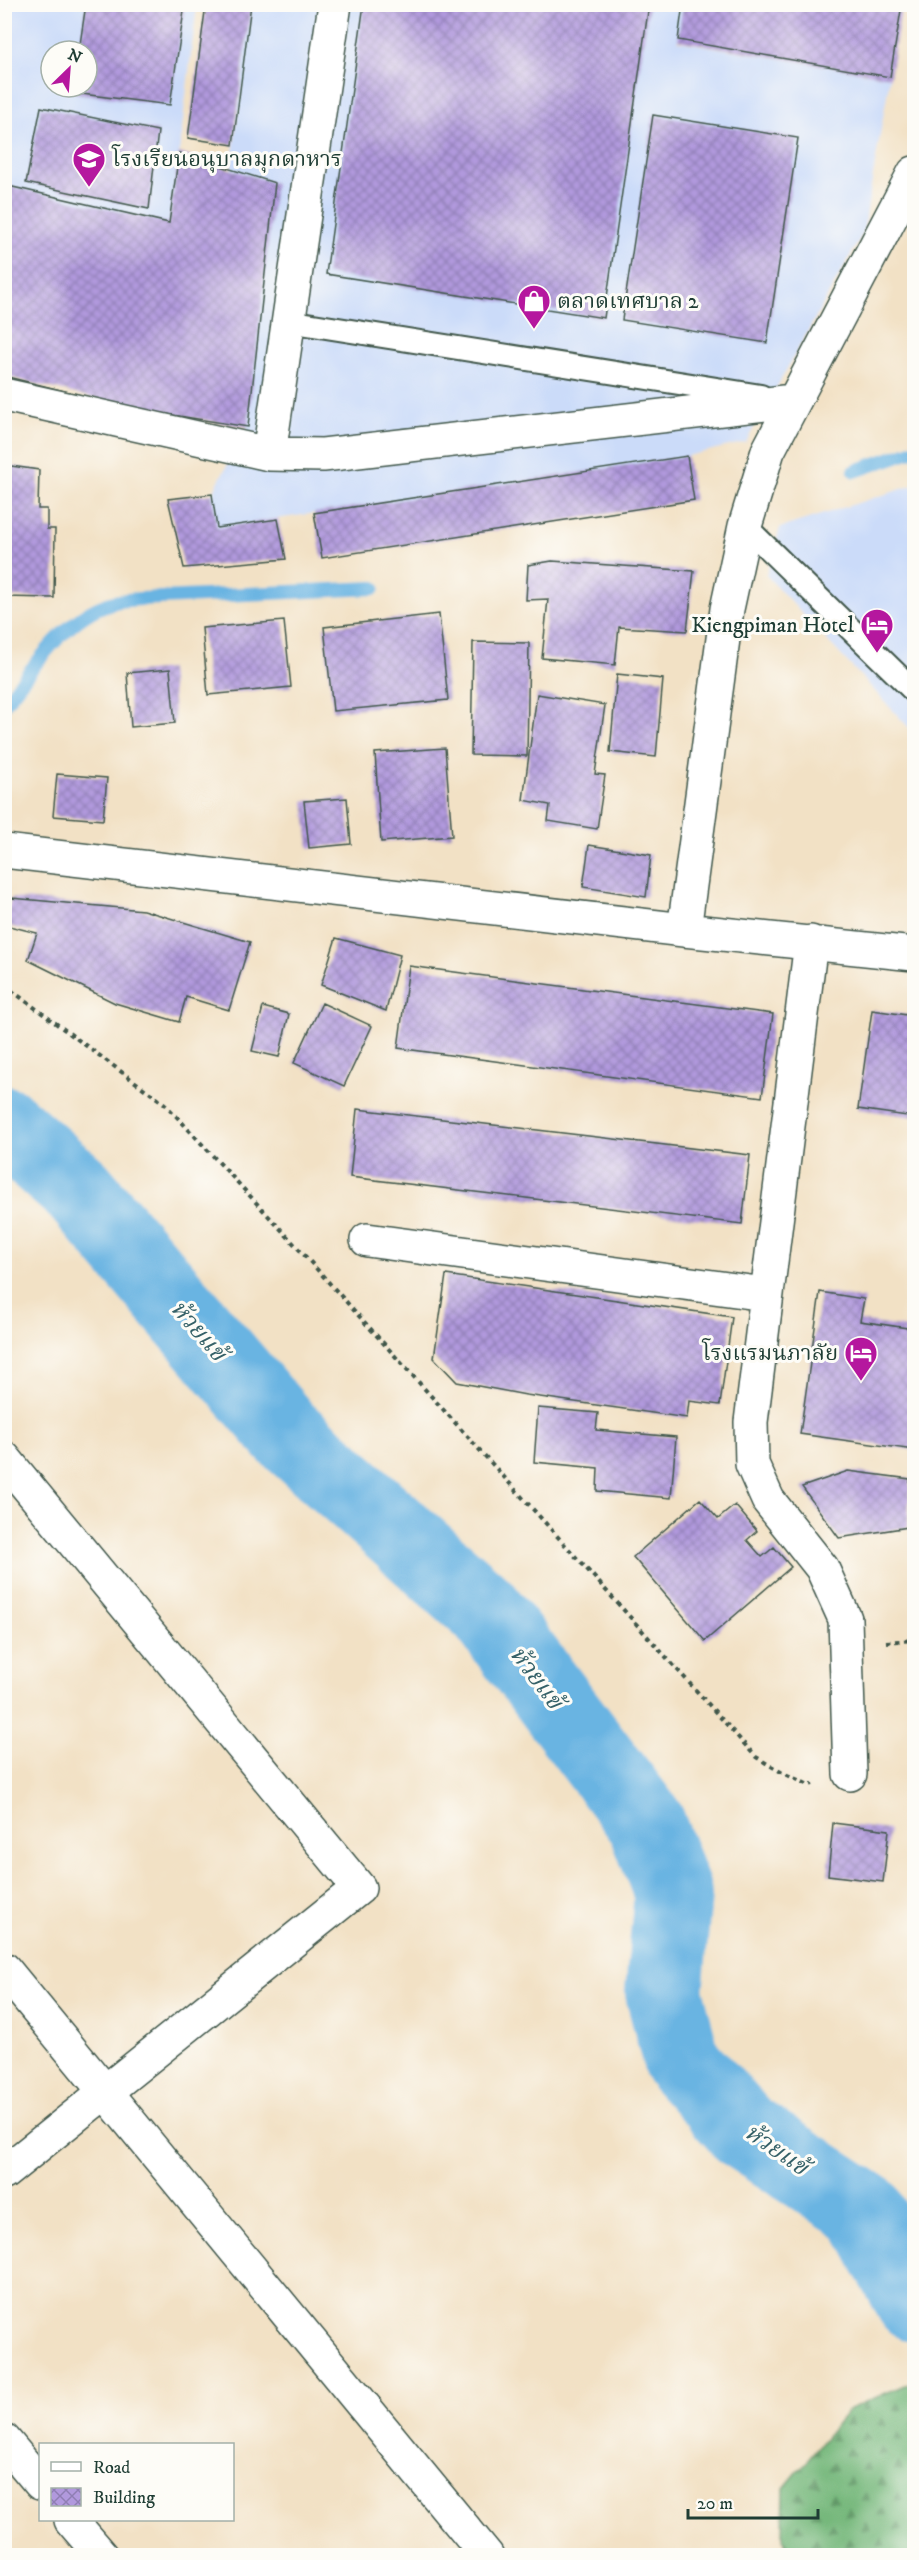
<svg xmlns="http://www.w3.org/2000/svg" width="919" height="2560" viewBox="0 0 919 2560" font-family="'IM FELL DW Pica','Noto Serif Thai',serif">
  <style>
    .built { fill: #cbdbf9; fill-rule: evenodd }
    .forest { fill: url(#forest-firs); stroke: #4a7a58; stroke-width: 1.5 }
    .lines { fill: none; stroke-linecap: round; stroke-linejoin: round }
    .stream { stroke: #69b4e2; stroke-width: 14 }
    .river { stroke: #69b4e2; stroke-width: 78 }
    .building { fill: url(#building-cross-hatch) }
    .lane-casing { stroke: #3f564a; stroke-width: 26 }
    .street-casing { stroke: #3f564a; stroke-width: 36 }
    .path { stroke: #3f564a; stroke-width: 4; stroke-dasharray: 4.5 4.5; stroke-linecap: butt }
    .lane { stroke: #fff; stroke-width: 22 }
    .street { stroke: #fff; stroke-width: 33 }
    .labels { text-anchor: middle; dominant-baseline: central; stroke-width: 6; stroke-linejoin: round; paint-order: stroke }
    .poi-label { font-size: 22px; fill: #1f3d34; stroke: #fdfcf7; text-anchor: start }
    .water-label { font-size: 24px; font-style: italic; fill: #356168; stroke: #fdfcf7 }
  </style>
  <defs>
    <pattern id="forest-firs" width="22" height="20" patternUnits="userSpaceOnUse" patternTransform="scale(1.5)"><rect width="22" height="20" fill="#76b87c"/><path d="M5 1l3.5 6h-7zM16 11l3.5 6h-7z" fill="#609766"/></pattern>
    <pattern id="building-cross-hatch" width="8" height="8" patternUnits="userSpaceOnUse" patternTransform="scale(1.5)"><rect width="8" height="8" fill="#b199dd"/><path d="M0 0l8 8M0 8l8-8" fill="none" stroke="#8f7eb4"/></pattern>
  </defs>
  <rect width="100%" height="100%" fill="#fdfcf7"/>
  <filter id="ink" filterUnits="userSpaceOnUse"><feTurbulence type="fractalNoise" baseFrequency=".0167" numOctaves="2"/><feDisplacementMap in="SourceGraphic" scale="12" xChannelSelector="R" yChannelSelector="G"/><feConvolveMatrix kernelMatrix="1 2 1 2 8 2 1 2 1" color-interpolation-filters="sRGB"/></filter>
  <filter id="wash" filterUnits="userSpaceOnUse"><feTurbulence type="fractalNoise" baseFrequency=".008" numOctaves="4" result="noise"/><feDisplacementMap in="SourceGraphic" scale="24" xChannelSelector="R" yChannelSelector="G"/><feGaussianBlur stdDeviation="1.35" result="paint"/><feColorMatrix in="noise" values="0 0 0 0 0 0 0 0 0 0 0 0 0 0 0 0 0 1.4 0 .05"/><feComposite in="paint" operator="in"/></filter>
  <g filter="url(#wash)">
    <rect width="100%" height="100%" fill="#f2e1c5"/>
    <!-- built -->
    <path class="built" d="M4 5H197L179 153 141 410 5 376ZM51 51H87V87H51Z
      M251 5H683L678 41 890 77 863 233 746 442 687 456 217 528 212 494 248 426 274 183 231 169Z
      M914 485V733L766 575 780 528Z"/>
    <!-- forest -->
    <path class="forest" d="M914 2381V2555H786L783 2537 784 2488 849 2409Z"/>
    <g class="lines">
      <!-- stream -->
      <path class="stream" d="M855 471 914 450
        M4 704C31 671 66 617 108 604 118 600 130 600 140 599L374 588"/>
      <!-- river -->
      <path class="river" d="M4 1125 78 1190 285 1432 485 1610 647 1824 673 1894 664 1992 682 2062 744 2131 865 2210 914 2302"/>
    </g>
    <g id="blocks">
      <!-- building -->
      <path class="building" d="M86 4H185L170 105 74 93V87H87V51H79Z
        M206 4H251L233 145 188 138Z
        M364 4H649L604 318 326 274Z
        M683 4H902L890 77 678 40Z
        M41 107 158 131 149 209 26 183Z
        M653 115 798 138 767 343 622 320Z
        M179 153 275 183 248 427 141 410 4 376V185L169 223Z
        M687 456 694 500 322 558 314 513Z
        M4 465 39 470 38 509H47V529H55L54 598 4 597Z
        M212 494 217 528 278 519 286 559 184 568 168 499Z
        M552 561 694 571 687 631 619 627 615 665 542 658 548 599 526 600 528 565Z
        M439 614 448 700 333 711 324 627Z
        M284 621 291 687 208 695 202 628Z
        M473 642 529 643 527 756 471 755Z
        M170 669 175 723 131 727 127 673Z
        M617 674 663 679 656 757 610 752Z
        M537 694 605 705 595 774 605 775 597 829 548 821 550 805 523 800Z
        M445 748 452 836 381 842 375 753Z
        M57 774 107 778 103 820 53 816Z
        M347 798 351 844 309 848 304 801Z
        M589 845 651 855 646 897 583 887Z
        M11 898 143 910 250 942 229 1010 186 997 179 1022 115 1003 28 960 37 933 5 925Z
        M336 938 400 955 386 1011 321 985Z
        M409 966 773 1014 762 1097 398 1048Z
        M322 1003 372 1026 344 1086 294 1063Z
        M263 1007 289 1014 279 1057 252 1051Z
        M872 1010 914 1016V1117L858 1109Z
        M357 1109 750 1155 742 1224 350 1177Z
        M446 1275 732 1317 720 1405 689 1401 687 1418 526 1395 457 1382 434 1358Z
        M820 1292 864 1299 860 1321 914 1329V1450L800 1434Z
        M538 1408 598 1413 596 1430 676 1437 671 1498 597 1491 598 1468 534 1462Z
        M848 1471 910 1479 908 1527 839 1538 802 1487Z
        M700 1499 718 1519 735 1505 757 1531 747 1540 762 1557 774 1547 791 1567 705 1641 633 1557Z
        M833 1823 889 1830 883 1882 828 1875Z"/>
    </g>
  </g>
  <g filter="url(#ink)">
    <use href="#blocks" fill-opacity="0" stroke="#3f564a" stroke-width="1.5"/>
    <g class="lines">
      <!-- lane casing -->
      <g class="lane-casing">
        <path id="lane" d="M288 321 761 396
          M745 526 914 691"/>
      </g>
      <!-- street casing -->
      <g class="street-casing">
        <path id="street" d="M4 395 269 454 323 455 792 401
          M269 454 335 4
          M4 851 684 930 914 954
          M684 930 727 609 745 526 768 451 914 173
          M811 942 751 1422 752 1464 768 1500 822 1568 845 1619 850 1774
          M367 1240 765 1294
          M4 1458 359 1888 4 2173
          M4 1969 487 2556
          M4 2440 40 2483
          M71 2520 102 2556"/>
      </g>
      <!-- path -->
      <path class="path" d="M4 985 165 1104 287 1236 756 1757 781 1772 809 1785 813 1784
        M886 1642 914 1640"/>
      <!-- lane -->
      <use href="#lane" class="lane"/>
      <!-- street -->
      <use href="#street" class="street"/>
    </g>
  </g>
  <!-- icons -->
  <defs>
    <g id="school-pin" transform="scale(1.725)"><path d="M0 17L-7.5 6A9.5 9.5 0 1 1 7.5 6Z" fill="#b5179e" stroke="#fdfcf7"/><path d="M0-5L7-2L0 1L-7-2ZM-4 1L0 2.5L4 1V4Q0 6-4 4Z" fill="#fff"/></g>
    <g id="shop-pin" transform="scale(1.725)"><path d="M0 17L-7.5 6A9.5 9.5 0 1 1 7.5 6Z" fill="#b5179e" stroke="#fdfcf7"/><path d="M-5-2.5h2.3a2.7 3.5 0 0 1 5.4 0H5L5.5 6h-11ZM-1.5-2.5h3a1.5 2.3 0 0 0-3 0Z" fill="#fff"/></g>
    <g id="hotel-pin" transform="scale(1.725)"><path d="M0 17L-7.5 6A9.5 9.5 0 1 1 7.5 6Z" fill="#b5179e" stroke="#fdfcf7"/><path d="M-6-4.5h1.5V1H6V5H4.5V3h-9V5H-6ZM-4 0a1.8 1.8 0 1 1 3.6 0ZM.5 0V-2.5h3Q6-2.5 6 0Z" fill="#fff"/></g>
  </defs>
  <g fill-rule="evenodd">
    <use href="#school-pin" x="89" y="159"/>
    <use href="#shop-pin" x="534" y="301"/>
    <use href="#hotel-pin" x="877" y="625"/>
    <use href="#hotel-pin" x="861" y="1353"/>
  </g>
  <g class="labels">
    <!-- poi labels -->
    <g class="poi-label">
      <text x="112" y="159">โรงเรียนอนุบาลมุกดาหาร</text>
      <text x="557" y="301">ตลาดเทศบาล 2</text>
      <text x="854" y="625" text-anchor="end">Kiengpiman Hotel</text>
      <text x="838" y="1353" text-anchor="end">โรงแรมนภาลัย</text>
    </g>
    <!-- water labels -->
    <g class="water-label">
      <text transform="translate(198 1331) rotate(49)">ห้วยแข้</text>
      <text transform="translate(536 1678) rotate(53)">ห้วยแข้</text>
      <text transform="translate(776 2150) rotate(35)">ห้วยแข้</text>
    </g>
  </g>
  <!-- margin -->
  <rect width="919" height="2560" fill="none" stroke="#fdfcf7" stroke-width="24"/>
  <!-- legend -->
  <rect x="39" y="2443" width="195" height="78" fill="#fdfcf7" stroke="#a4b0a9" stroke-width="1.5"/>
  <rect x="51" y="2462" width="30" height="9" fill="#ffffff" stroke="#a4b0a9" stroke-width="1.5"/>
  <text x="93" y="2473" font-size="18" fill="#1f3d34">Road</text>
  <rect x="51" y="2488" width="30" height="18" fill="url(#building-cross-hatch)" stroke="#a4b0a9" stroke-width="1.5"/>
  <text x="93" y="2503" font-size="18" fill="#1f3d34">Building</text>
  <!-- north arrow -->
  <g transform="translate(69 69) rotate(25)"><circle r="28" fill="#fdfcf7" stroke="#a4b0a9" stroke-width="1.5"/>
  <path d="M0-4.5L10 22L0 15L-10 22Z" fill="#b5179e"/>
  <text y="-9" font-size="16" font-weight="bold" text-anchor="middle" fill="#1f3d34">N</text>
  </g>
  <!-- scale -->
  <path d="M688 2509v9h130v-9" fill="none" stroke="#1f3d34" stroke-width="3"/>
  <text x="697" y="2509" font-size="18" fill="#1f3d34" stroke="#fdfcf7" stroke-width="4.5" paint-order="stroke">20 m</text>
</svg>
